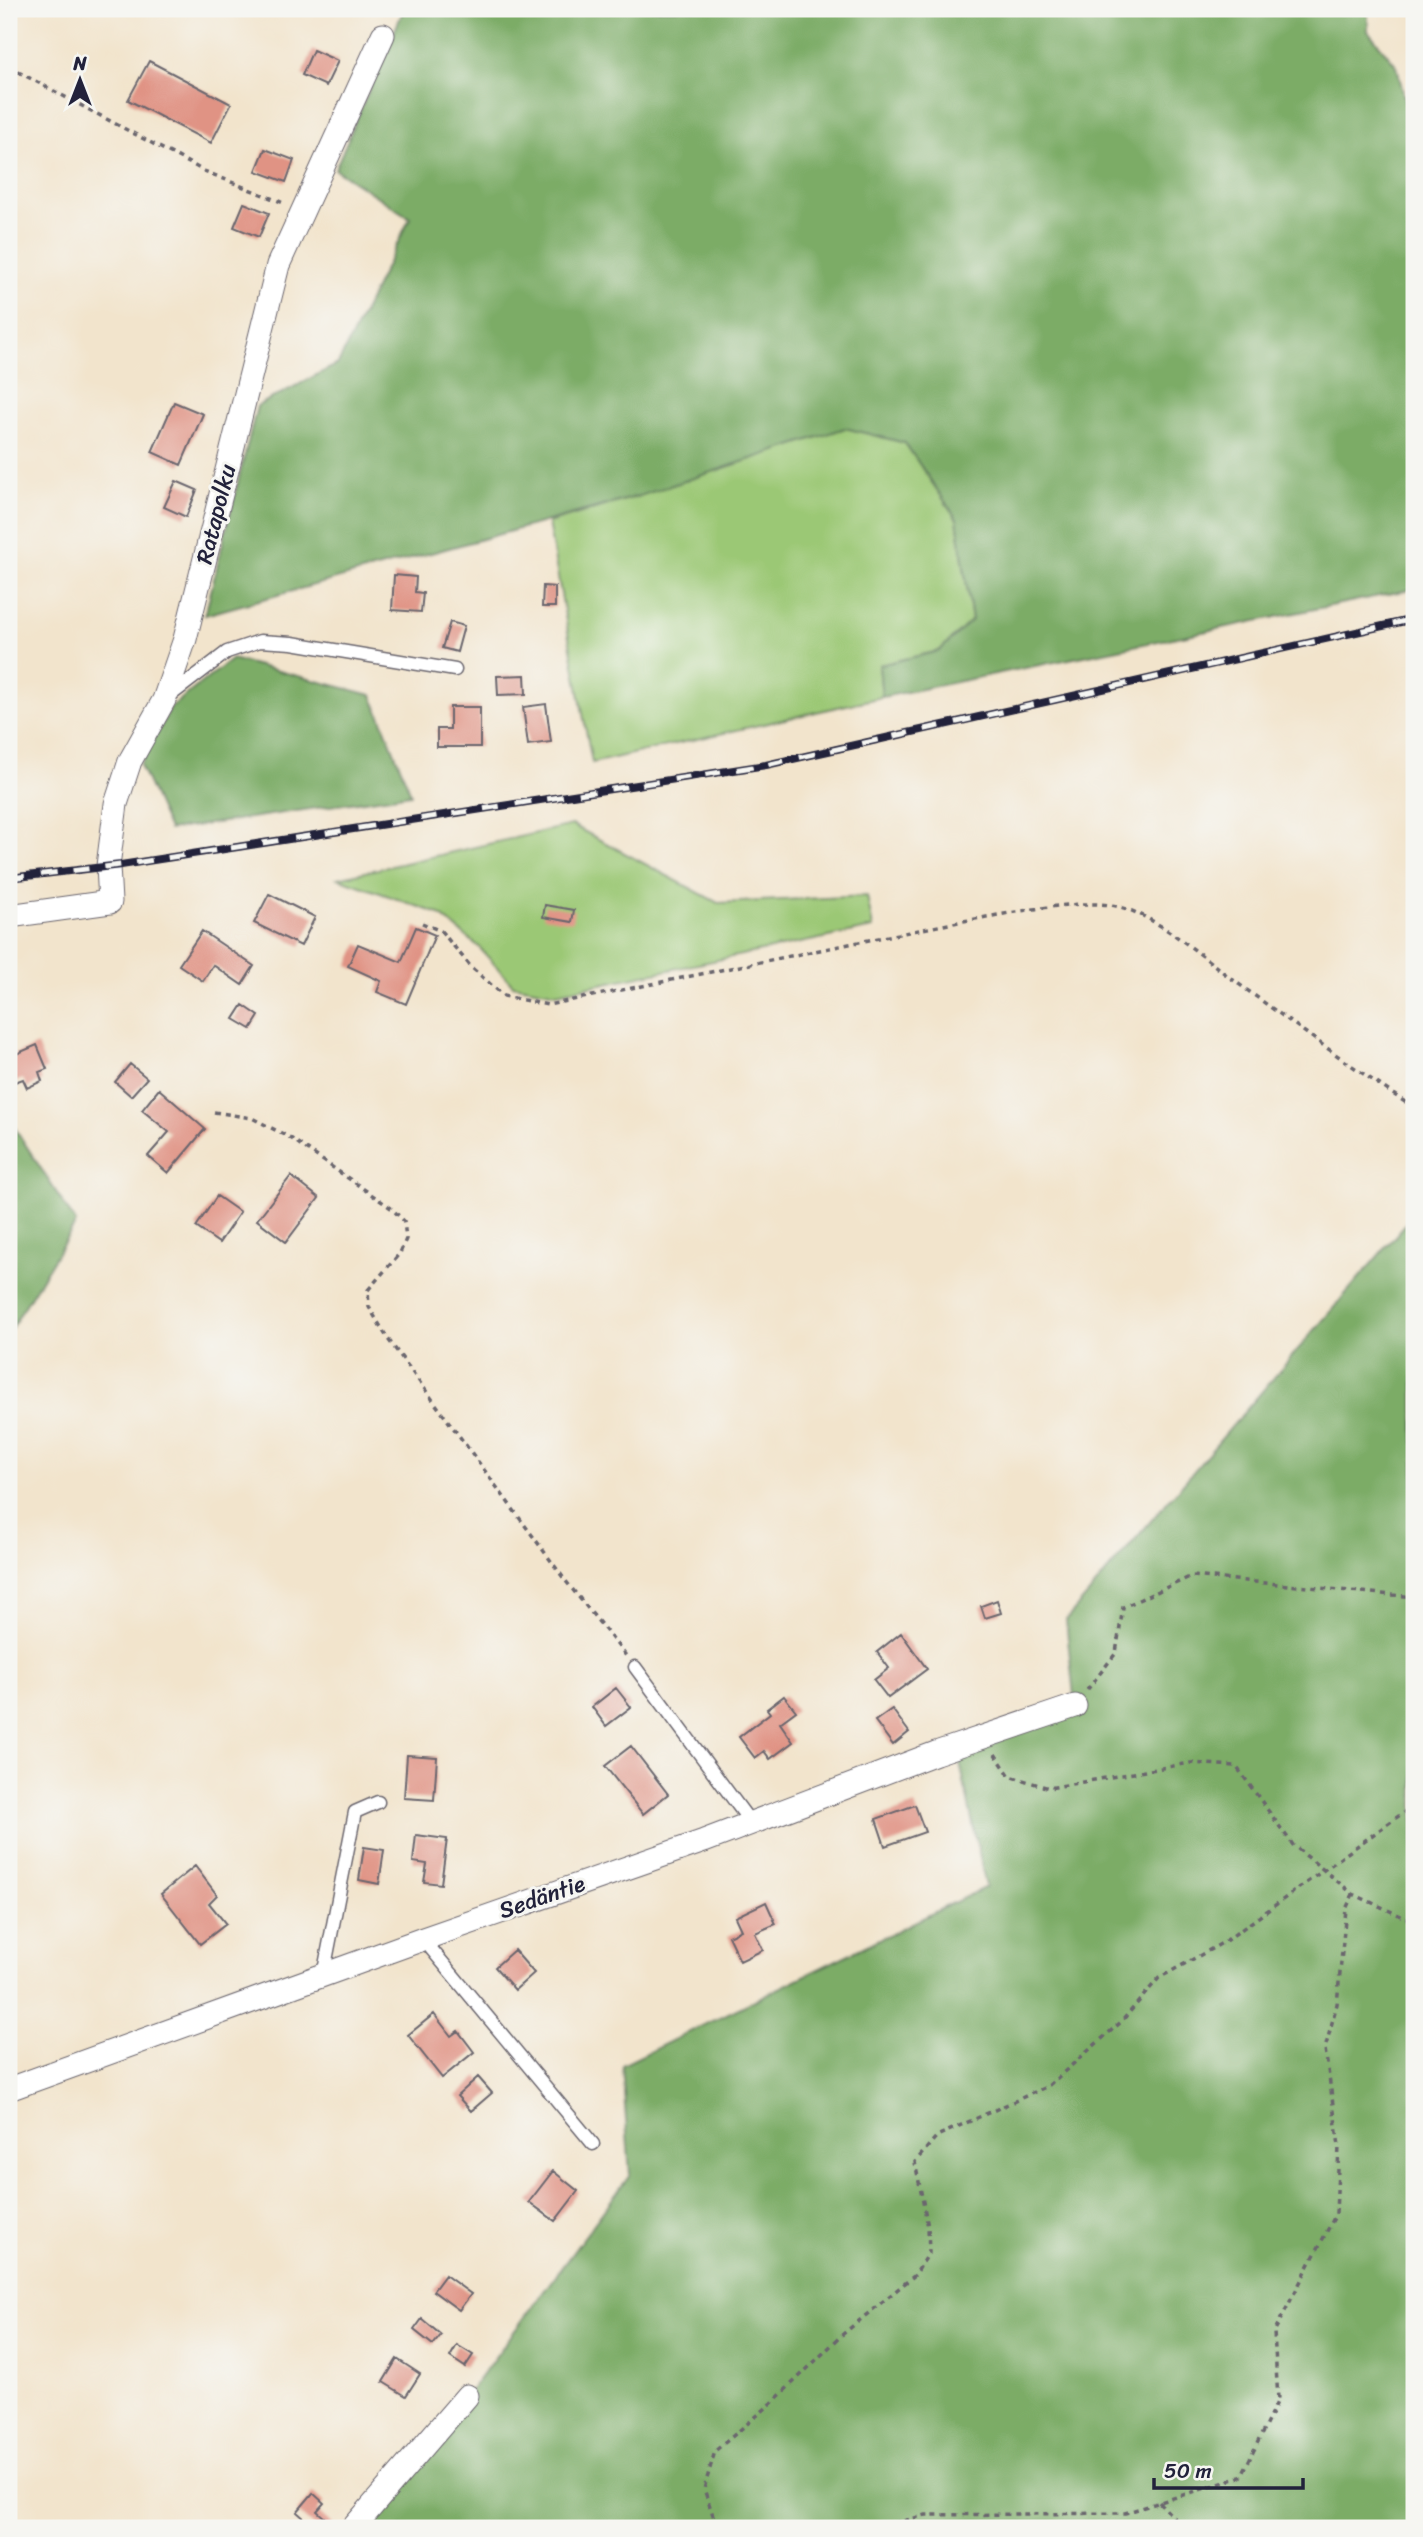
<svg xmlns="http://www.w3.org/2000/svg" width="1423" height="2537" viewBox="0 0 1423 2537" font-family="Sriracha,sans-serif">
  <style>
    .green { fill: #9bc875; stroke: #5e7558; stroke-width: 2 }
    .forest { fill: #7cac66; stroke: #4f6750; stroke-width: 2 }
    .building { fill: #e09384 }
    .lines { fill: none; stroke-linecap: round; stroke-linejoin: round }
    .service-casing { stroke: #6b666e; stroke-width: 15 }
    .minor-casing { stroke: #6b666e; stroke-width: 25 }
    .path { stroke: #6b666e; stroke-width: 3.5; stroke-dasharray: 5 5; stroke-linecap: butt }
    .service { stroke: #fff; stroke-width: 12 }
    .minor { stroke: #fff; stroke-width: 23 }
    .rail-casing { stroke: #22223b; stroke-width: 8 }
    .rail { stroke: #f6f6f2; stroke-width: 5; stroke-dasharray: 16; stroke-linecap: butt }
    .labels { text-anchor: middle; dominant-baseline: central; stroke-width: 6; stroke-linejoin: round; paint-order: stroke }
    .street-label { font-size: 23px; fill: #22223b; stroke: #f6f6f2 }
  </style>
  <rect width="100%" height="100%" fill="#f6f6f2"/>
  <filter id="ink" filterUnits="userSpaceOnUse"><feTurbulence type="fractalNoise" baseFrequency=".0143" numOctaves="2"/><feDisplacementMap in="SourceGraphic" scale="14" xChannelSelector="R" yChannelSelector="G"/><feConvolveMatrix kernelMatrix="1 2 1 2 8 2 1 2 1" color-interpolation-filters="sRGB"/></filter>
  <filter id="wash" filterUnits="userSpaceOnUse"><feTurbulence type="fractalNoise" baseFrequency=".00686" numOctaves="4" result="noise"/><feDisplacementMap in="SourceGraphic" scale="28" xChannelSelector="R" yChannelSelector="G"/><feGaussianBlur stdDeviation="1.57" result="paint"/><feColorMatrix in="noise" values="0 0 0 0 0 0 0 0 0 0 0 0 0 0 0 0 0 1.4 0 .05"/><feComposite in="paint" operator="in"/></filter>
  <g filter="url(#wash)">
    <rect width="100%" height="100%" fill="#f2e4cc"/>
    <!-- green -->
    <path class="green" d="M845 428 905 443 957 519 972 621 939 651 879 665 882 697 592 763 548 523 639 496Z
      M572 825 718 903 867 896 873 928 557 993 513 985 478 946 439 914 338 878Z"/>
    <!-- forest -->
    <path class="forest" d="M404 9H1368V31L1397 66 1414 141V589L882 697 879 665 939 651 972 620 957 519 905 443 845 428 639 496 205 615 257 406 338 364 410 218 335 169Z
      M232 659 372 695 411 794 169 830 140 765 171 707Z
      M9 1119 76 1223 9 1332Z
      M1414 1214V2528H348L470 2391 630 2175 622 2065 986 1887 959 1758 983 1738 1075 1706 1066 1620Z"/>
    <g id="blocks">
      <!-- building -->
      <path class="building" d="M313 50 338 61 326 86 302 75Z
        M149 61 231 104 211 143 128 100Z
        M265 149 294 160 286 182 256 171Z
        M244 203 269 213 259 237 234 227Z
        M174 402 203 414 181 465 152 452Z
        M176 481 197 490 186 517 164 507Z
        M394 575 416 577 415 592 423 593 421 612 392 610Z
        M543 586 555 587V607H542Z
        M450 622 464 626 457 652 442 648Z
        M525 675 526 694 498 695 497 676Z
        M546 704 551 742 528 745 523 707Z
        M450 707H480V747H437V729H450Z
        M269 894 315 917 301 946 254 923Z
        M545 905 574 910 572 922 543 917Z
        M416 927 435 935 406 1004 377 992 381 981 348 966 358 944 401 962Z
        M202 931 254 966 242 985 213 965 203 981 179 965Z
        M243 1005 259 1016 251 1029 234 1019Z
        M37 1045 47 1069 39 1072 42 1081 27 1088 23 1079 15 1082 9 1067V1057Z
        M130 1064 147 1078 131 1096 115 1082Z
        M159 1089 205 1129 168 1173 148 1156 169 1132 142 1110Z
        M291 1176 319 1198 286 1242 257 1220Z
        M217 1196 240 1212 219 1243 196 1227Z
        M997 1600 1001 1613 985 1618 981 1606Z
        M901 1633 927 1669 888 1698 874 1680 889 1668 877 1652Z
        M616 1688 631 1707 606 1726 592 1707Z
        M784 1696 796 1711 780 1723 793 1742 770 1759 764 1751 755 1758 739 1737 770 1713 767 1709Z
        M892 1709 909 1732 893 1745 875 1721Z
        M631 1746 668 1794 643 1814 605 1766Z
        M407 1755 437 1757 434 1800 404 1798Z
        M915 1805 925 1832 885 1846 876 1819Z
        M416 1835 447 1839 441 1884 424 1882 427 1864 413 1862Z
        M364 1847 384 1850 379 1884 359 1880Z
        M195 1866 217 1895 209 1903 226 1924 200 1944 161 1894Z
        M766 1902 776 1924 755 1933 763 1950 740 1961 728 1936 741 1930 735 1917Z
        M514 1950 534 1973 515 1990 495 1967Z
        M434 2014 451 2036 458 2031 474 2052 442 2078 408 2035Z
        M478 2077 492 2093 471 2111 457 2096Z
        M553 2171 578 2191 555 2221 529 2202Z
        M445 2275 471 2294 459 2310 433 2291Z
        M422 2319 441 2335 433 2345 414 2330Z
        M457 2345 473 2355 465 2367 450 2357Z
        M397 2359 420 2374 406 2396 383 2382Z
        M313 2493 324 2503 317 2511 334 2526 332 2528H315L297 2512Z"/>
    </g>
  </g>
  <g filter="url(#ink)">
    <use href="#blocks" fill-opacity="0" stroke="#6b666e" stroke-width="2"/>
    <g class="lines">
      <!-- service casing -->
      <g class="service-casing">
        <path id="service" d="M167 698 227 652 260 641 292 643 455 670
          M635 1667 751 1823
          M423 1939 593 2144
          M323 1976 355 1812 378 1802"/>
      </g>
      <!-- minor casing -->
      <g class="minor-casing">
        <path id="minor" d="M9 916 110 902 108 866 116 804 130 761 164 700 185 639 278 265 383 35
          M9 2089 423 1939 704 1841 936 1753 1075 1706
          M353 2528 467 2396"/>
      </g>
      <!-- path -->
      <path class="path" d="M9 67 204 171 286 204
        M422 923 441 931 472 968 504 996 548 1005 963 921C1002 915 1078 898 1116 906 1157 915 1202 957 1236 982 1295 1025 1353 1068 1414 1108
        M214 1112 252 1118 289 1137 391 1208 404 1221 406 1239 400 1253 368 1290 369 1307 388 1339 565 1580 627 1657
        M1087 1690 1116 1653 1123 1607 1192 1576 1414 1597
        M995 1754 1010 1776 1049 1788 1190 1763 1236 1766 1293 1845 1353 1894 1414 1922
        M1159 2502 1183 2528
        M739 2528 715 2521 704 2489 715 2451 772 2403 843 2334 915 2275 929 2253 928 2227 915 2162 937 2136 1048 2086 1121 2022 1159 1978 1224 1942 1414 1805
        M875 2528 926 2515 1125 2513 1241 2477 1278 2400 1274 2332 1336 2214 1339 2146 1325 2049 1337 2004 1346 1909 1353 1894"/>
      <!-- service -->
      <use href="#service" class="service"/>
      <!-- minor -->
      <use href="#minor" class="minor"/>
      <!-- rail casing -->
      <g class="rail-casing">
        <path id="rail" d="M9 878 121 865 766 765 1414 619"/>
      </g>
      <!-- rail -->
      <use href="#rail" class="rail"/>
    </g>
  </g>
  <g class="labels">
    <!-- street labels -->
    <g class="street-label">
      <text transform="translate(216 514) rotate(-76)">Ratapolku</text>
      <text transform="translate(542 1897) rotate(-19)">Sedäntie</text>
    </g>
  </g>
  <!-- margin -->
  <rect width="1423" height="2537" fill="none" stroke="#f6f6f2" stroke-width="35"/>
  <!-- north arrow -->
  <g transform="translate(80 80)" stroke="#f6f6f2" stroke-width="5" paint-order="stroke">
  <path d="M0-5L12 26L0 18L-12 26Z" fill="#22223b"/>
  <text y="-10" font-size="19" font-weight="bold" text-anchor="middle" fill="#22223b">N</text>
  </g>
  <!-- scale -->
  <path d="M1154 2478v10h149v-10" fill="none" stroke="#22223b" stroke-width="3.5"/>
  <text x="1164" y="2478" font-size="21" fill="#22223b" stroke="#f6f6f2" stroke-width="5" paint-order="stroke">50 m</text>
</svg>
